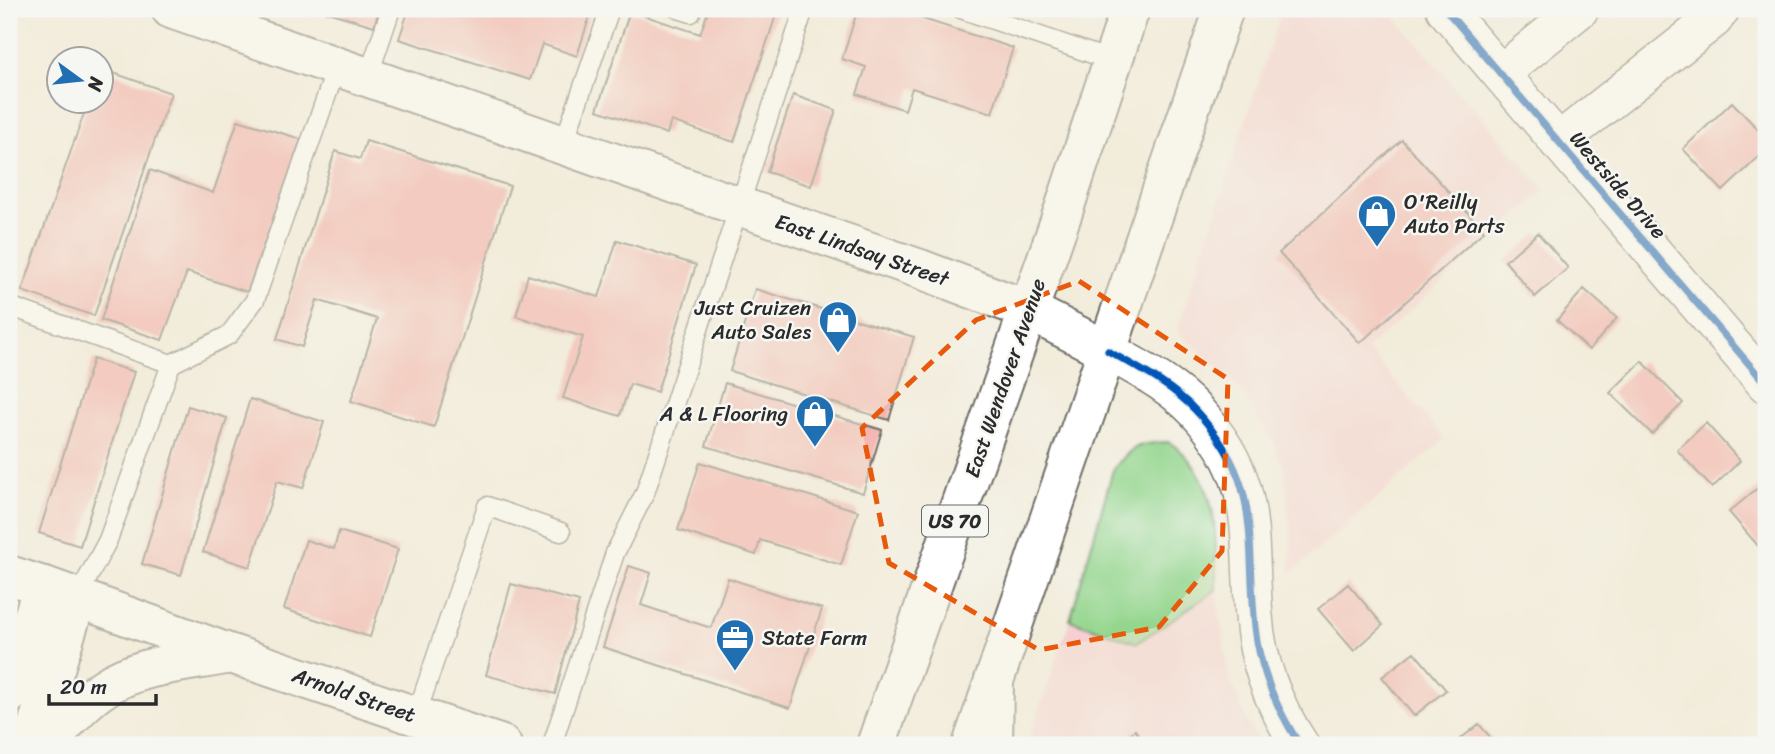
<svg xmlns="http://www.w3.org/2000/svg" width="1775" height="754" viewBox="0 0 1775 754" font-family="Sriracha,sans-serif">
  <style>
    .built { fill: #f7cfd2 }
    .green { fill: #94d68e; stroke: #60805c; stroke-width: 2 }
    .building { fill: #f3a29f }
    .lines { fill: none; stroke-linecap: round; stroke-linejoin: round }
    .service-casing { stroke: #716f69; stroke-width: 21 }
    .minor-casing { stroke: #716f69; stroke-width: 40 }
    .secondary-casing { stroke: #716f69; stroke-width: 42 }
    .trunk-casing { stroke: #716f69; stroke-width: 42 }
    .motorway-casing { stroke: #716f69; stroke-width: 42 }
    .service { stroke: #fff; stroke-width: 18 }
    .minor { stroke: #fff; stroke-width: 37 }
    .secondary { stroke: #fff; stroke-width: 38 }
    .trunk { stroke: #fff; stroke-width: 38 }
    .motorway { stroke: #fff; stroke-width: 38 }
    .cycleway-casing { stroke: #f6f6f2; stroke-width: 11 }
    .cycleway { stroke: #0057b8; stroke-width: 7 }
    .marked { fill: none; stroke: #e8590c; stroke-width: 5; stroke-dasharray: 14 9; stroke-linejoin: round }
    .labels { text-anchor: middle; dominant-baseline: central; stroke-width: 5; stroke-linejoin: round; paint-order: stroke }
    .shield { fill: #f6f6f2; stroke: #686867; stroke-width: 2 }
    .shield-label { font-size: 19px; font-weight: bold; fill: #2b2b2b }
    .street-label { font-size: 21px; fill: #2b2b2b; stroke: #f6f6f2 }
    .poi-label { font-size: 21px; fill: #2b2b2b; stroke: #f6f6f2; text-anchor: start }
  </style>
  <rect width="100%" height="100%" fill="#f6f6f2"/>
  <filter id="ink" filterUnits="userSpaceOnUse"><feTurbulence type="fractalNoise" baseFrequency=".0143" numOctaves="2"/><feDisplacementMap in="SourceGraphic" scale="14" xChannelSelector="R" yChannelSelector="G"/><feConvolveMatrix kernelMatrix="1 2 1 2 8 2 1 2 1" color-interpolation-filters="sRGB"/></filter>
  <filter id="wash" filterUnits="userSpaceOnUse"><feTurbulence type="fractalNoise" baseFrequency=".00686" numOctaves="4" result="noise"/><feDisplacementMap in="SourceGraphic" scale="28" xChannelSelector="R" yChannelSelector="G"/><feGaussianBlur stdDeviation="1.57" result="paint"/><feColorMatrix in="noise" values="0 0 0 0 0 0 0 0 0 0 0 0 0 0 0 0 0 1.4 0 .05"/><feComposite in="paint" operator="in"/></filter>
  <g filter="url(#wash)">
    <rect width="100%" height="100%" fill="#f2ecdb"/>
    <!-- built -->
    <path class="built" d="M1282 9H1388L1545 190 1367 349 1445 439 1290 574 1291 541 1285 472 1274 444 1238 386 1177 331Z
      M1216 590 1228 673 1249 726 1262 745H1030V735L1070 620 1137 643Z"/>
    <!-- green -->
    <path class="green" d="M1169 442C1220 476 1216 535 1216 590L1137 643 1070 620 1113 470C1131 446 1138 443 1169 442Z"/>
    <g id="blocks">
      <!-- building -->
      <path class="building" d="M318 9H379L374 26Z
        M409 9H592L577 56 542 44 530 80 399 39Z
        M709 9H778L734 142 671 121 667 134 597 110 630 11 700 34Z
        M858 9H892L1013 48 992 113 912 88 905 110 857 94 866 67 842 59Z
        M102 69 171 93 94 316 22 291 88 102H102Z
        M793 95 836 110 811 186 767 172Z
        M1732 102 1766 138V150L1723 191 1683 149Z
        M238 120 301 139 247 292 187 272 162 340 101 320 150 170 213 193Z
        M1402 140 1484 231 1360 343 1279 253Z
        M366 141 510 186 434 427 351 401 377 319 317 300 302 347 277 339 335 151 360 159Z
        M1538 233 1568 268 1535 297 1505 261Z
        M617 240 696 265 657 392 630 384 620 416 563 398 583 337 516 316 528 275 599 297Z
        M755 289 914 337 889 420 730 371Z
        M1584 289 1617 318 1589 350 1557 320Z
        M93 359 134 372 80 546 39 533Z
        M1642 361 1683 403 1652 434 1610 393Z
        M725 383 882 430 863 493 706 446Z
        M250 399 324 422 303 488 277 481 250 567 203 552Z
        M188 406 227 418 181 575 142 564Z
        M1706 423 1740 461 1712 488 1677 450Z
        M700 462 858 511 841 565 760 540 756 555 678 530Z
        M1760 486 1766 493V555L1729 512Z
        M339 531 398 549 370 637 284 609 306 540 334 549Z
        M629 566 651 573 641 605 711 628 728 578 822 609 790 708 603 647Z
        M511 584 579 602 555 694 486 675Z
        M1348 584 1383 625 1354 651 1318 609Z
        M1414 652 1446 690 1414 716 1382 677Z
        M1479 724 1497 745H1453Z
        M1135 730 1148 745H1118Z"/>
    </g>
  </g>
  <g filter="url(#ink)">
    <use href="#blocks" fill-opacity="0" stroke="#716f69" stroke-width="2"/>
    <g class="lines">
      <!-- service casing -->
      <g class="service-casing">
        <path id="service" d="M678 9 691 13
          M961 9 1113 61
          M368 77 391 9
          M563 145 610 9
          M9 306 171 364
          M77 598 108 540 171 364 229 335 255 300 337 66
          M416 716 487 506 561 532
          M552 745 615 553 645 493 804 9"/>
      </g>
      <!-- minor casing -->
      <g class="minor-casing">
        <path id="minor" d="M1445 9 1766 384
          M1501 73 1580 9
          M1558 142 1714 19 1721 9
          M1108 351C1138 368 1172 385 1196 411 1260 480 1247 531 1254 616 1257 662 1275 707 1300 745"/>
      </g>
      <!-- secondary casing -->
      <g class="secondary-casing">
        <path id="secondary" d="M171 9 920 269 1028 310 1108 351
          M9 575 43 586"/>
      </g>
      <!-- trunk casing -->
      <g class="trunk-casing">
        <path id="trunk" d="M45 586 231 654 502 745
          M876 745 1063 212 1130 9
          M972 745 1224 9"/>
      </g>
      <!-- motorway casing -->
      <g class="motorway-casing">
        <path id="motorway" d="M9 694 43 586
          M31 745 77 598
          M46 745C64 725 81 703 104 688 139 664 191 662 231 654
          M993 745 994 680"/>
      </g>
      <!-- service -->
      <use href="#service" class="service"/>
      <!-- minor -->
      <use href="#minor" class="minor"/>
      <!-- secondary -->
      <use href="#secondary" class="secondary"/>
      <!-- trunk -->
      <use href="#trunk" class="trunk"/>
      <!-- motorway -->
      <use href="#motorway" class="motorway"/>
      <!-- cycleway casing -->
      <g class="cycleway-casing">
        <path id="cycleway" d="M1445 9 1766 384
          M1108 351C1138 368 1172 385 1196 411 1260 480 1247 531 1254 616 1257 662 1275 707 1300 745"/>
      </g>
      <!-- cycleway -->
      <use href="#cycleway" class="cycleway"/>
    </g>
  </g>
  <!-- marked area -->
  <path d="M0 0H1775V754H0ZM1079 281 1228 379 1222 551 1159 627 1039 650 889 563 862 428 976 320Z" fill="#f2ecdb" fill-opacity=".55" fill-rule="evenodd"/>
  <path class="marked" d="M1079 281 1228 379 1222 551 1159 627 1039 650 889 563 862 428 976 320Z"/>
  <!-- icons -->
  <defs>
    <g id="shop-pin" transform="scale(2.0125)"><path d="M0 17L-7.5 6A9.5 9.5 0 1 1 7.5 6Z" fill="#1f6fb2" stroke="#f6f6f2"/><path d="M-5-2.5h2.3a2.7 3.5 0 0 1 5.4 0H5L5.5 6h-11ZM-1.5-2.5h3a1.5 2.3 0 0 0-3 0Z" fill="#fff"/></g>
    <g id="office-pin" transform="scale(2.0125)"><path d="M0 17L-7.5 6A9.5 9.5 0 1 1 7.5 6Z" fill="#1f6fb2" stroke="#f6f6f2"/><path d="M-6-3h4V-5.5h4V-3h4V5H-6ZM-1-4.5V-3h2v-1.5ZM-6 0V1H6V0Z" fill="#fff"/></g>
  </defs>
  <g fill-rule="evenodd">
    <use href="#shop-pin" x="1377" y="214"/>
    <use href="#shop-pin" x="838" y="320"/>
    <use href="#shop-pin" x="815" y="414"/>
    <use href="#office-pin" x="735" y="638"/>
  </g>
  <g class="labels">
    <!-- shield labels -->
    <rect class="shield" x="922" y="505.5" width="66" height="31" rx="5"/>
    <g class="shield-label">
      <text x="955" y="521">US 70</text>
    </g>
    <!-- street labels -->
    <g class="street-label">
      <text transform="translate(1618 185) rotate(49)">Westside Drive</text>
      <text transform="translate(862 250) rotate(19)">East Lindsay Street</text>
      <text transform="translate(1005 378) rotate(-71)">East Wendover Avenue</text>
      <text transform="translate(354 695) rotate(19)">Arnold Street</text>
    </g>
    <!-- poi labels -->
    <g class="poi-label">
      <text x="1404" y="202">O'Reilly<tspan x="1404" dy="24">Auto Parts</tspan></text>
      <text x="811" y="308" text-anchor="end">Just Cruizen<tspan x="811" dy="24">Auto Sales</tspan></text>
      <text x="788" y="414" text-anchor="end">A &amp; L Flooring</text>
      <text x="762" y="638">State Farm</text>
    </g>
  </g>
  <!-- margin -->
  <rect width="1775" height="754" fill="none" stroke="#f6f6f2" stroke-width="35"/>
  <!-- north arrow -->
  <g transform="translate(80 80) rotate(105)"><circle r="33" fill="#f6f6f2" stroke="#a5a5a2" stroke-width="2"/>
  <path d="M0-5L12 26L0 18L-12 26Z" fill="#1f6fb2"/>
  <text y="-10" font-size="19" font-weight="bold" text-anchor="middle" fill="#2b2b2b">N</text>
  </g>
  <!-- scale -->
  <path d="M49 694v10h107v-10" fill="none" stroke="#2b2b2b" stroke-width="3.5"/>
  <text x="60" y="694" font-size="21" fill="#2b2b2b" stroke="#f6f6f2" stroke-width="5" paint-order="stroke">20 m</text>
</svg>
